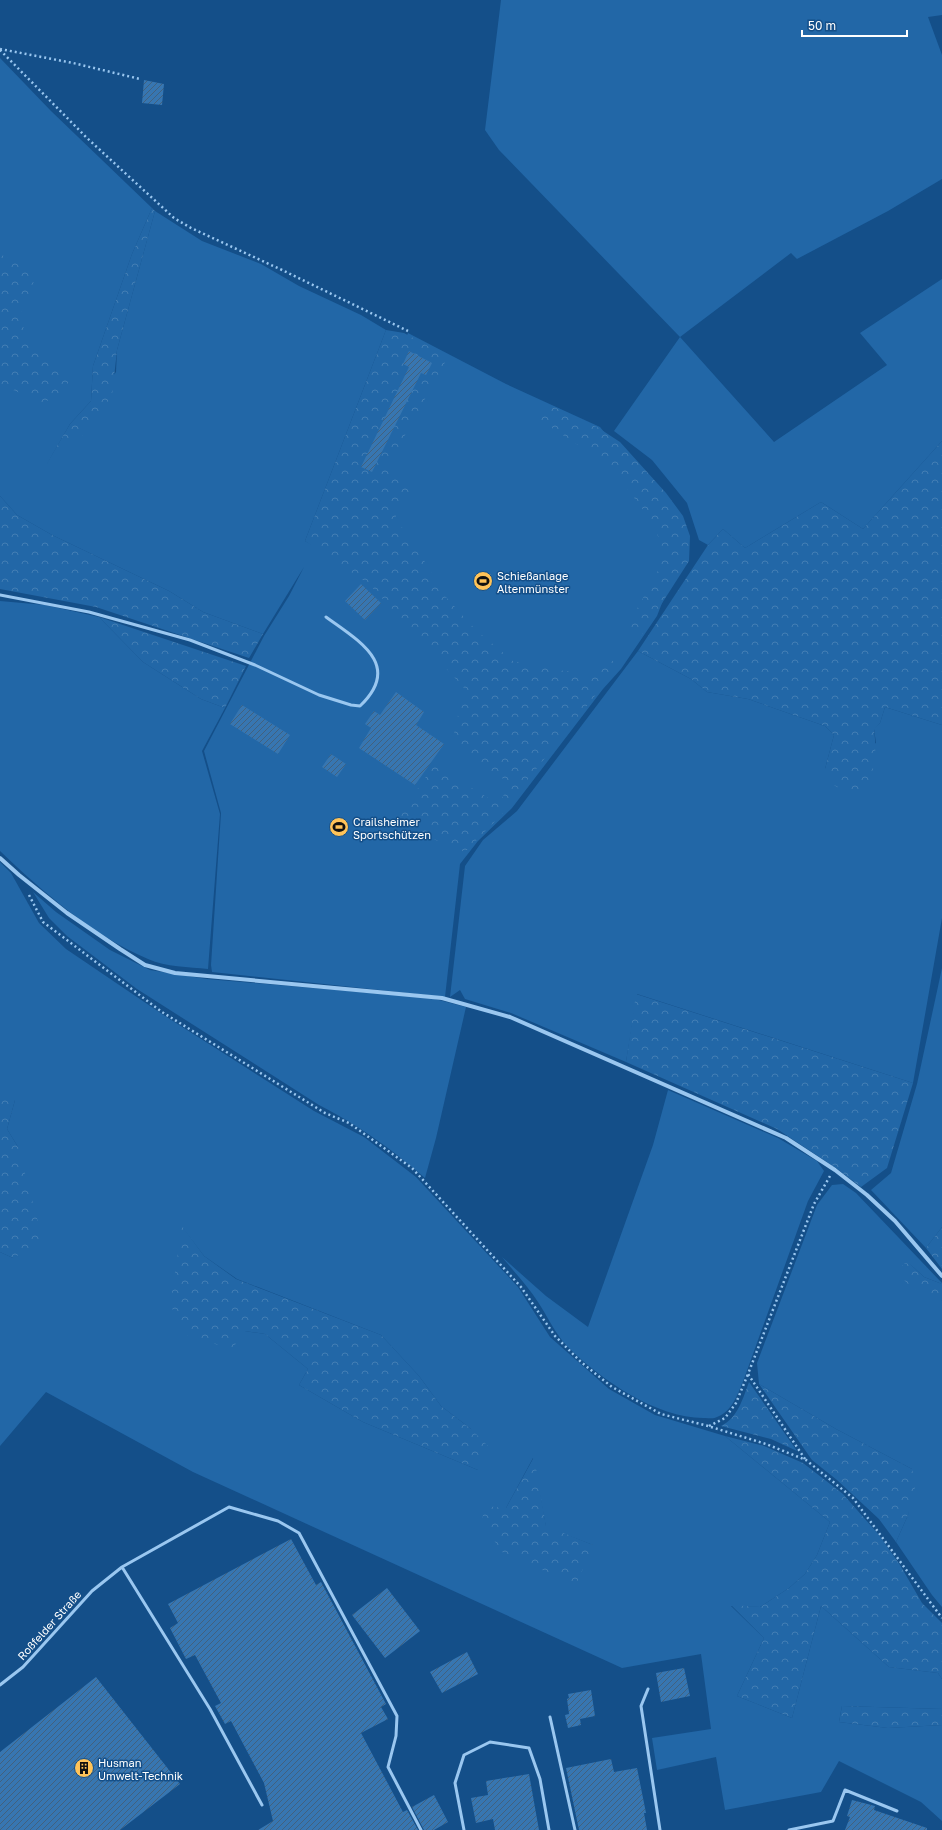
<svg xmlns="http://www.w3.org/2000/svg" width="942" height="1830" viewBox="0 0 942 1830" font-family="'Golos Text',sans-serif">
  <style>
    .green { fill: #2267a7; fill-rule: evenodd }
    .forest { fill: url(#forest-crowns) }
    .building { fill: url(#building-hatch) }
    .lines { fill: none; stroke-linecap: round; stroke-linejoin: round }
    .path { stroke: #9ac7f0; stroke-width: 2.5; stroke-dasharray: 2 3; stroke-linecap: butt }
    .lane { stroke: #9ac7f0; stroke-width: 3 }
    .street { stroke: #9ac7f0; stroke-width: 4 }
    .labels { text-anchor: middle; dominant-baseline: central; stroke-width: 3; stroke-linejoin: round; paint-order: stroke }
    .poi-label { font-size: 11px; fill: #fff; stroke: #144f89; text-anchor: start }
    .street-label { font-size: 11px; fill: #fff; stroke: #144f89 }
  </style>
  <defs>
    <pattern id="forest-crowns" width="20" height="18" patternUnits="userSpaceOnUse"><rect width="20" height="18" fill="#2267a7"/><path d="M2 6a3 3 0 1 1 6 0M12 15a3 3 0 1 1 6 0" fill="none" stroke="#437eb4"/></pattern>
    <pattern id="building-hatch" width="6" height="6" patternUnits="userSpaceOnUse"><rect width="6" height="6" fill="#3776b1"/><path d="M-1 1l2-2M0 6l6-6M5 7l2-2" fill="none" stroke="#42617e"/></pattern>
  </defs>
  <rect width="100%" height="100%" fill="#144f89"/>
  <!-- green -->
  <path class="green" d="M501 0H942V15L928 17 942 55V179L888 211 797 259 791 253 680 337 774 442 887 365 860 333 942 279V441L863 529 821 502 745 548 723 529 708 545 699 540 687 503 652 460 614 431 680 337 499 150 485 130Z
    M0 58 51 111 152 208 132 254 93 366 91 401 70 424 47 464 116 372 117 350 155 211 202 241 261 264 299 286 361 315 386 330 305 541 314 546 408 333 506 384 600 427 665 508 676 567 657 616 621 669 603 689 512 808 478 841 460 864 445 997 212 972 211 965 221 813 204 751 264 636 289 596 304 567 263 634 203 612 169 591 52 535 17 515 0 496Z
    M0 601 45 605 99 617 143 662 201 699 225 708 202 751 220 814 208 969C189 967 166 967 148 959 92 935 43 892 0 851Z
    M638 651 691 679 707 692 748 699 825 726 834 735 825 769 876 743 874 729 880 723 885 707 942 725V918L913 1083 637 994 626 1062 511 1013 465 999 460 990 450 997 465 866 483 840 517 811Z
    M0 862 11 873 39 923 66 949 162 1014 314 1111 364 1137 416 1177 518 1287 550 1337 609 1389 655 1415 725 1436 830 1522 817 1555 805 1574 789 1588 760 1607 731 1606 764 1638 737 1696 792 1718 821 1606 889 1667 938 1673 942 1679V1709L842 1706 839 1722 888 1728 942 1725V1821L921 1802 839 1761 821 1792 725 1810 716 1757 657 1770 652 1738 711 1729 701 1654 622 1668 193 1472 46 1392 0 1446V1252L13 1258 18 1147 7 1129 15 1100H0ZM182 1227 204 1256 237 1279 381 1335 419 1376 441 1406 471 1429 478 1470 363 1422 299 1385 308 1369 265 1334 245 1331ZM533 1458 546 1527 593 1545 502 1552 506 1508Z
    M33 892 56 912 110 950 150 970 207 979 431 998 466 1007 436 1138 425 1178C390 1148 360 1126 319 1105L137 989 67 936 49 918Z
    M942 968V1227L926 1248 871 1190 891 1173 917 1084Z
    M668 1090 778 1138 817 1161 824 1171 808 1201 744 1379C738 1393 733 1411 717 1417 714 1419 709 1418 705 1418 658 1419 601 1380 568 1347 555 1334 548 1317 538 1302 528 1286 514 1272 502 1257L546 1296 588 1327 653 1145Z
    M843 1184 856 1193 942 1283V1284L924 1277 910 1264 942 1301V1607L932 1595 896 1542 908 1515 912 1469 836 1429 759 1384 757 1363 817 1205 832 1185Z"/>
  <!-- forest -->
  <path class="forest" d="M152 208 155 211 117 350 112 396 84 434 46 465 70 424 91 401 93 366 132 254Z
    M0 254 37 274 18 319 36 347 66 371 69 382 56 397 42 403 0 384Z
    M386 330 404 333 448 357 387 468 412 487 395 518 415 545 445 596 476 630 513 661 555 670 589 673 606 656 619 666 512 799 506 810 465 852 394 823 434 765 498 804 511 784 449 744 453 738 464 688 370 585 305 541Z
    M545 403 597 427 620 442 666 493 683 516 690 536 689 561 641 636 626 629 660 567 662 547 653 523 623 483 592 454 538 419Z
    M942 441V725L885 707 880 723 874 730C877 751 877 786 852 794L831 784 825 769 834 735 825 726 748 699 707 692 691 679 638 651 708 545 723 529 745 548 821 502 863 529Z
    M0 496 17 515 52 535 169 591 203 612 263 634 249 658 96 607 0 589Z
    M99 617 246 666 225 708 201 699 143 662Z
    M636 994 913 1083 887 1168 861 1187 836 1168 777 1129 626 1062Z
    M0 1100H15L7 1129 18 1147 42 1237 30 1249 13 1258 0 1252Z
    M182 1226 204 1256 236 1279 381 1335 419 1376 441 1406 471 1429 488 1446 478 1470 363 1422 299 1385 308 1369 265 1334 245 1331 232 1349 188 1336 170 1305Z
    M942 1227V1269L926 1248Z
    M905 1263 910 1264 924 1277 942 1284V1301L911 1287 900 1276 899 1269Z
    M749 1382 797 1451 771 1439 721 1426C738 1418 743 1398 749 1382Z
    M759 1384 836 1429 912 1469 916 1484 908 1515 896 1542 879 1519 837 1480 812 1460Z
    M725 1436 764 1446 803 1463 843 1494 879 1535 900 1565 922 1603 942 1623V1679L938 1673 889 1667 821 1606 792 1718 737 1696 764 1638 731 1605 760 1607 789 1588 805 1574 817 1555 830 1522Z
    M534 1457 546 1526 593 1545 576 1585 502 1552 482 1523 484 1506 506 1508Z
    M842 1706 942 1709V1725L888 1728 839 1722Z"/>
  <!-- building -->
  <path class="building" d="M144 80 164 84 162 105 142 103Z
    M409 351 432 363 426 375 421 373 372 472 361 467 409 367 403 364Z
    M361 584 381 603 365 620 345 601Z
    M396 692 424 712 416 725 444 744 415 785 359 748 371 728 365 724 374 711 380 715Z
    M242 705 290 735 278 754 230 724Z
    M331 754 346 764 337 777 322 767Z
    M291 1539 316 1585 321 1582 386 1704 381 1707 388 1719 361 1733 403 1812 407 1810 418 1830H258L273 1821 264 1783 231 1721 225 1724 215 1706 221 1703 195 1655 186 1659 170 1628 178 1623 168 1604Z
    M387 1588 420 1631 385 1658 352 1615Z
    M467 1652 478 1674 442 1693 430 1672Z
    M684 1668 690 1696 661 1702 656 1673Z
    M96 1677 180 1784 120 1830H0V1752Z
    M591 1690 595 1716 580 1719 581 1725 568 1728 565 1715 569 1714 567 1699 569 1698 568 1694Z
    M611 1759 614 1772 637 1768 646 1813H644L647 1830H579L566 1768Z
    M529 1774 539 1830H495L493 1819 476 1823 471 1798 488 1795 486 1781Z
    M434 1795 448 1822 434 1830H424L412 1807Z
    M852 1800 875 1806 874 1810 927 1828V1830H845L850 1817 847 1816Z"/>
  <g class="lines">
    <!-- path -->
    <path class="path" d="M0 49 73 63 140 79
      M0 50 87 138 174 218 191 228 282 270 408 331
      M29 895 43 922 162 1012 325 1113 349 1123 412 1168 521 1287 555 1336 581 1362 612 1387 661 1414 708 1426 766 1444 806 1460 853 1498 942 1618
      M709 1426 725 1418 736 1403 748 1374
      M805 1459 748 1374 814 1204 830 1176"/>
    <!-- lane -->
    <path class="lane" d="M0 595 89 612 190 640 255 665 319 695 351 705 360 706C403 665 359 641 326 617
      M122 1567 229 1507 278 1521 299 1533 397 1716 396 1736 388 1767 421 1830
      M0 1685 23 1667 92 1591 122 1567 210 1709 262 1805
      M648 1689 641 1706 660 1830
      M550 1717 575 1830
      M464 1830 455 1783 464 1755 490 1742 529 1748 540 1779 549 1830
      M789 1830 833 1821 845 1790 897 1811"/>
    <!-- street -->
    <path class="street" d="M0 858 19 875 67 913 120 949 145 965 175 973 442 998 510 1017 786 1138 835 1170 867 1195 895 1221 942 1276"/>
  </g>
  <!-- icons -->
  <defs>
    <g id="stadium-disc" transform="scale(1)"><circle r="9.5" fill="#ffc358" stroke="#144f89"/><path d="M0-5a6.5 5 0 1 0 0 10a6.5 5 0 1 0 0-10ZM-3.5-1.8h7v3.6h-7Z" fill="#111"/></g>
    <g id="building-disc" transform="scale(1)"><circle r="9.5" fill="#ffc358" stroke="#144f89"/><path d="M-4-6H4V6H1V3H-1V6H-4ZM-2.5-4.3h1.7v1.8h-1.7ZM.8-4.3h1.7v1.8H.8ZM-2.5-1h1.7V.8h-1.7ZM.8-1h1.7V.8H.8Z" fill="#111"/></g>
  </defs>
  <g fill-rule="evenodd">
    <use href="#stadium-disc" x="483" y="581"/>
    <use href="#stadium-disc" x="339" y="827"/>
    <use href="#building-disc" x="84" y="1768"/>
  </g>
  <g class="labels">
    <!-- poi labels -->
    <g class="poi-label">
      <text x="497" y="575">Schießanlage<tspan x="497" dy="13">Altenmünster</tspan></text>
      <text x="353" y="821">Crailsheimer<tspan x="353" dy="13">Sportschützen</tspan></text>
      <text x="98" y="1762">Husman<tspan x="98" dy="13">Umwelt-Technik</tspan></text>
    </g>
    <!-- street labels -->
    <g class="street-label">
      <text transform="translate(49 1625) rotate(-48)">Roßfelder Straße</text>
    </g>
  </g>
  <!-- scale -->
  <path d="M802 30v6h105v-6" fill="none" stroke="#ffffff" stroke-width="2"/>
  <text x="808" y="30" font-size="12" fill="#ffffff" stroke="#144f89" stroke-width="3" paint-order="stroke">50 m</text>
</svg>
